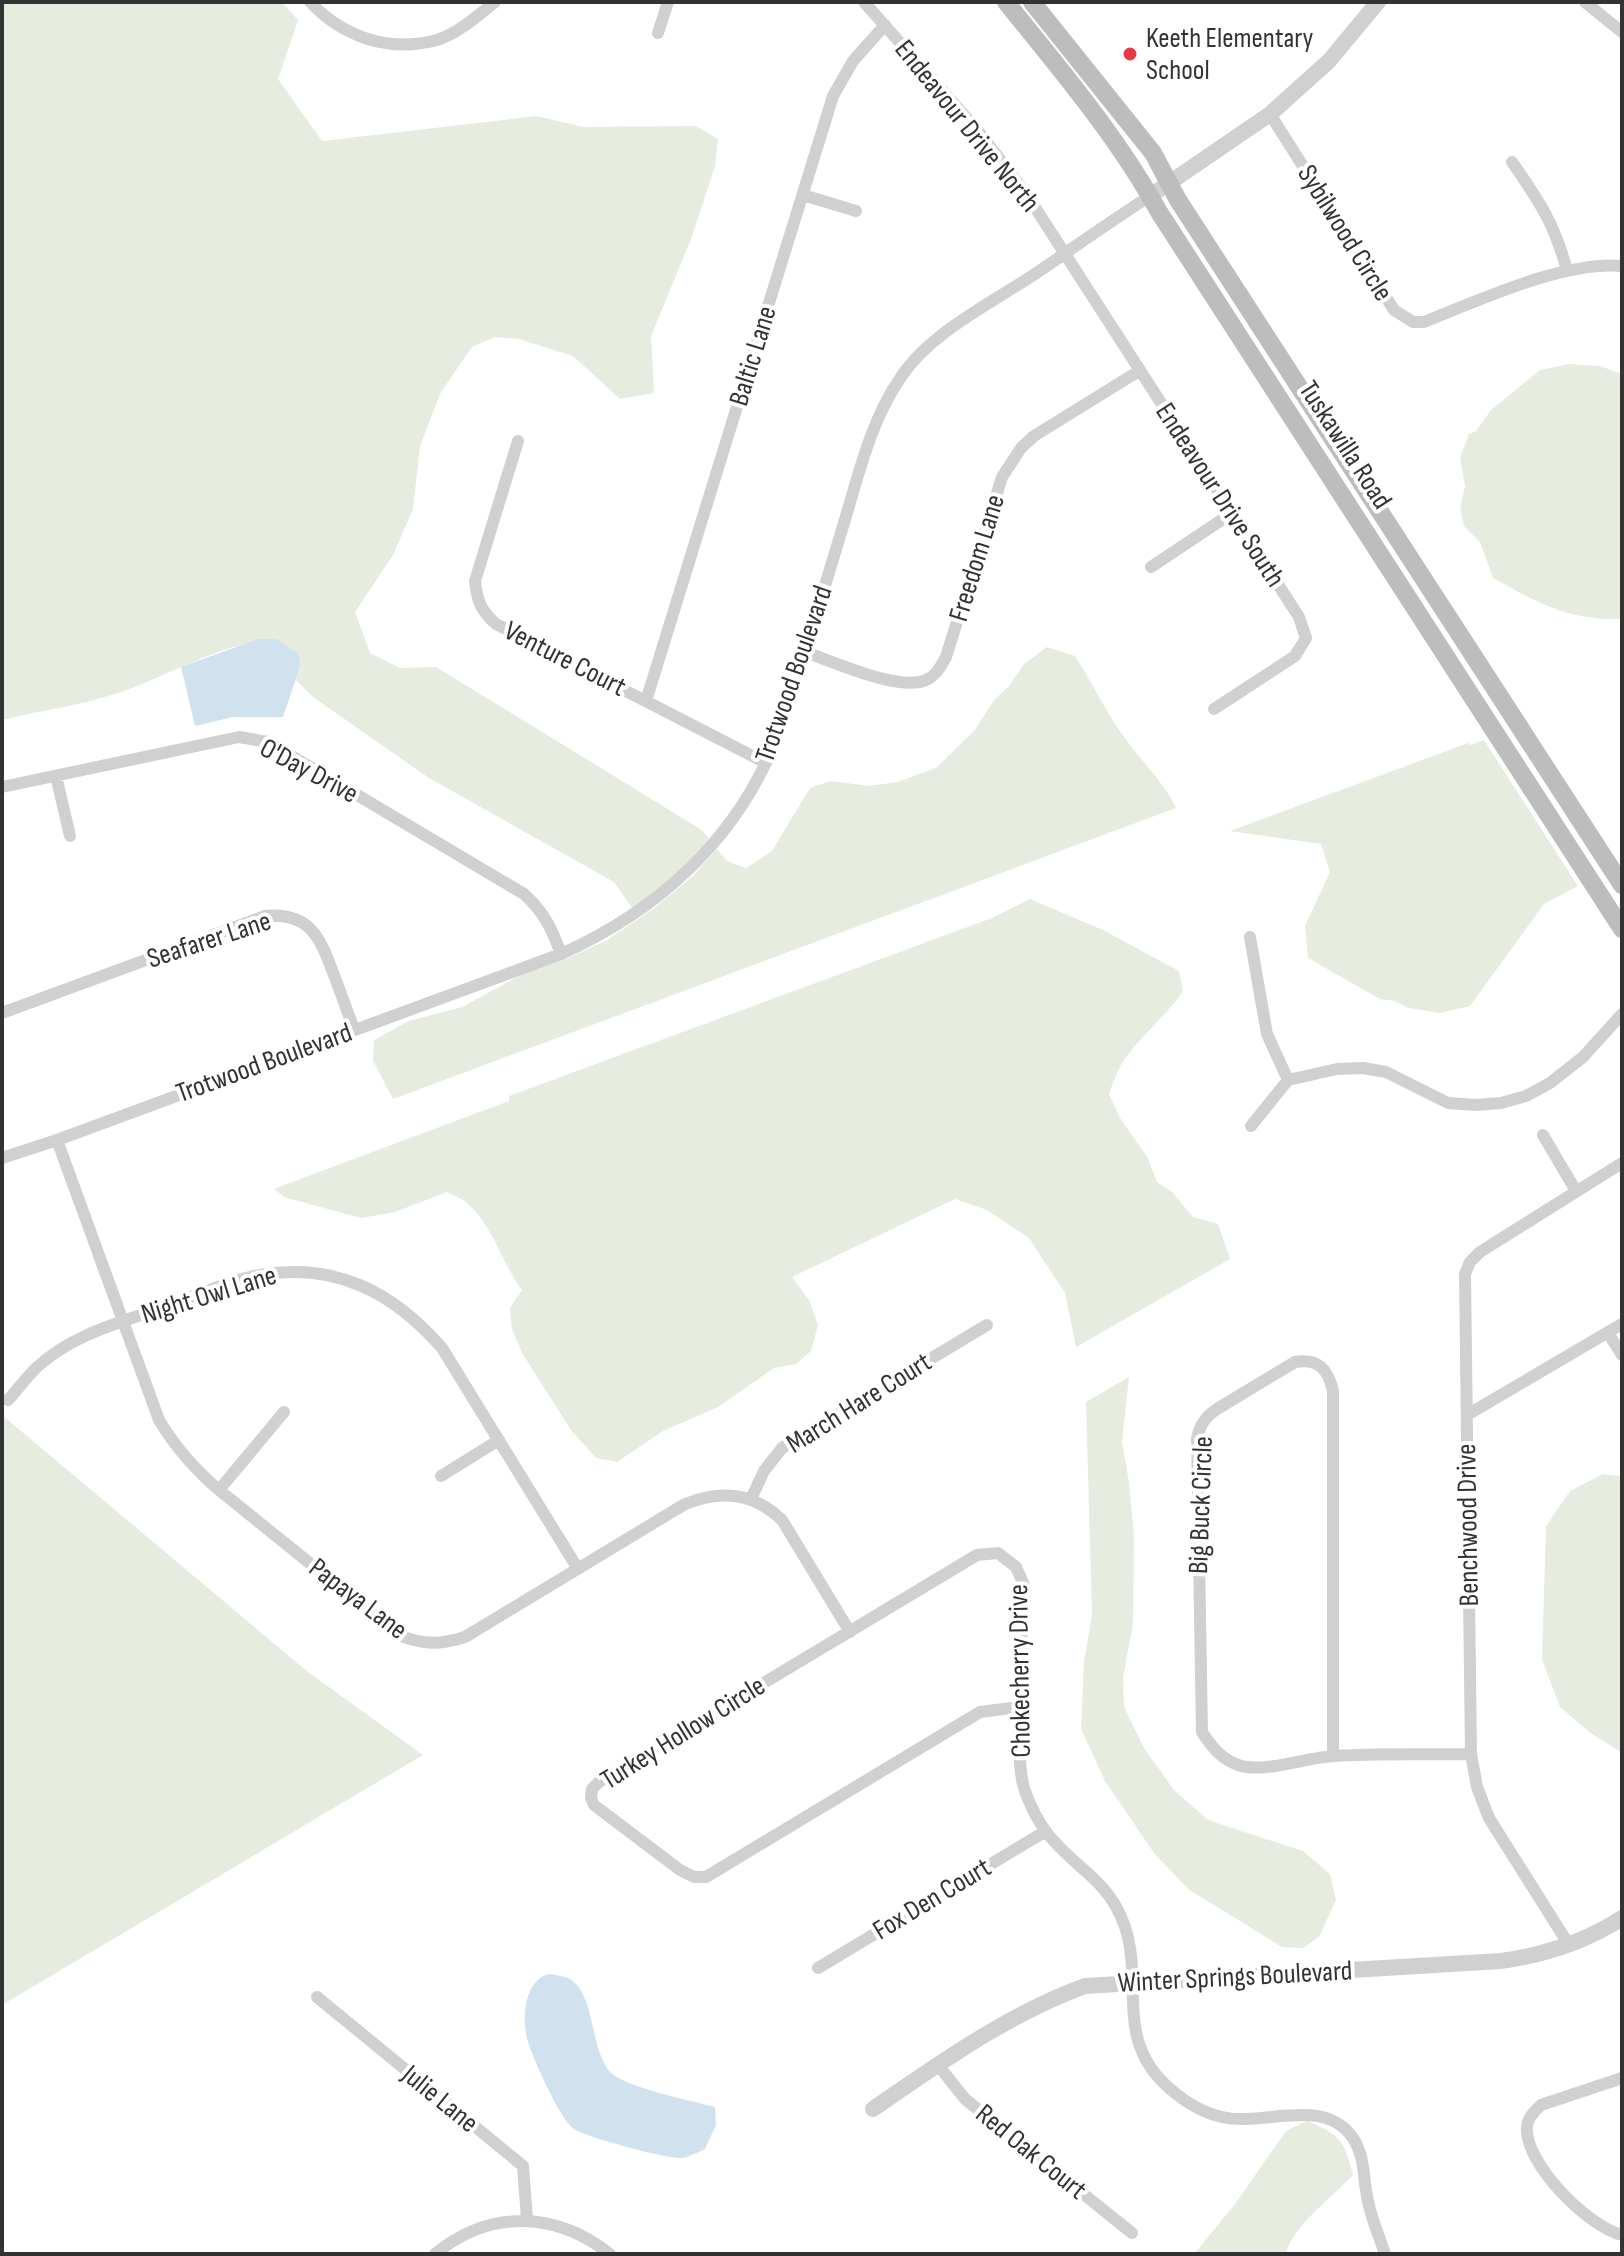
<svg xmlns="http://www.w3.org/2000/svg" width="1624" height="2256" viewBox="0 0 1624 2256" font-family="'Sofia Sans Condensed',sans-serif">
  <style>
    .green { fill: #e6ecdf }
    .water { fill: #cfe2ee }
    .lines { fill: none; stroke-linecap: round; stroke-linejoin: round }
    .minor { stroke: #d0d0d0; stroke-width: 12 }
    .tertiary { stroke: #d0d0d0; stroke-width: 16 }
    .secondary { stroke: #bdbdbd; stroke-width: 18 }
    .poi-dot { fill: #e63946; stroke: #fff; stroke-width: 3 }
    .labels { text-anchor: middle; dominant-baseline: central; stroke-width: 8; stroke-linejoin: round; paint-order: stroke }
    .poi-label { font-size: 28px; fill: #333; stroke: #fff; text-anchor: start }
    .street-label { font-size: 28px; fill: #333; stroke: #fff }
  </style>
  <rect width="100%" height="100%" fill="#fff"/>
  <!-- green -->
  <path class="green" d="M2 2H282L298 20 278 79 322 141 537 116 583 127 696 126 718 139 715 166 691 239 651 336 654 393 620 399 573 356 519 339 495 337 472 347 441 392 420 446 413 509 393 555 355 612 370 653 400 668 436 667 702 830 709 839C686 865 662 889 632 908L614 882 429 778 313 697 296 680 300 667 277 639C229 640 169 675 124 691 85 705 42 710 2 720Z
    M1569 364 1600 366 1622 374V619C1570 621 1538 603 1493 578L1480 542 1464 526 1460 509 1465 486 1460 458 1469 434 1476 431 1491 410 1540 370Z
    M1047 647 1075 656C1090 679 1102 704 1117 727 1133 752 1165 783 1176 808L393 1099 373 1061 374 1040 409 1021 462 1007 523 974 568 958 607 940 653 909 693 876 717 849 727 861 746 868 772 851 810 788 831 781 869 786 898 782 936 768 975 730 994 700 1009 686 1024 664Z
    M1484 740 1578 886 1544 904 1470 1006 1440 1013 1408 1008 1395 1001 1380 999 1308 958 1305 926 1330 872 1321 844 1230 831 1468 743 1470 745Z
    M1030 899 1103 930 1179 971 1183 991C1165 1018 1138 1037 1121 1065 1116 1074 1112 1085 1109 1094L1120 1118 1148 1158 1157 1182 1172 1192 1193 1217 1218 1224 1230 1259 1076 1347 1065 1293 1029 1238 987 1210 955 1199 792 1277 809 1300 818 1325 811 1351 796 1364 774 1368 718 1407 663 1431 617 1462 596 1458 571 1430 522 1353 512 1329 510 1308 522 1290C502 1264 494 1228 469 1205 464 1199 454 1196 447 1192L395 1212 361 1218 284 1197 274 1189 509 1101V1096L992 918Z
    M1129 1377 1122 1442 1129 1482 1134 1537 1133 1624 1123 1677 1124 1707 1144 1748 1174 1790 1208 1820 1303 1851 1330 1874 1336 1900 1319 1937 1303 1948 1282 1947 1188 1889 1154 1853 1105 1781 1081 1729 1084 1662 1092 1614 1086 1402Z
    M2 1415 308 1672 423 1755 2 2005Z
    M1603 1474 1622 1476V1753L1589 1732 1560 1707 1542 1659 1546 1526 1570 1491Z
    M1307 2121C1341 2135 1344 2140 1353 2175 1333 2197 1292 2226 1286 2254H1194L1235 2204 1286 2131Z"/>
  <!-- water -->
  <path class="water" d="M258 639H277L299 654 300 667 283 717H233L195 726 181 667Z
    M550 1974C556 1975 563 1976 568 1978 596 1992 589 2048 610 2072 624 2087 692 2101 715 2107L716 2125 705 2149C698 2152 689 2157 682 2158 666 2159 586 2137 574 2129 559 2118 534 2060 528 2042 521 2021 524 1978 550 1974Z"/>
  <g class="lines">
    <!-- minor -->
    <path class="minor" d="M310 2C343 37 389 53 437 40 459 33 477 16 495 2
      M864 2 979 132 1027 195 1299 617 1306 638 1295 656 1214 709
      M1585 2 1622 32
      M658 33 668 2
      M1270 114 1394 310 1413 322H1424C1480 300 1563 261 1622 266
      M1512 162C1539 201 1555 224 1567 271
      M803 195 856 211
      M518 441 475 581C477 601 481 611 496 624L766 763
      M1151 567 1232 513
      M805 652C832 661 899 692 926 680 936 676 941 666 946 657L1002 477 1021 448 1034 436 1139 371
      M646 701 833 96 853 61 885 25
      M56 776 70 836
      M2 787 239 737 268 742 524 894C544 912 552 929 561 954
      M1250 937 1267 1034 1288 1080
      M2 1013 265 916C311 912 320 938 334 975 341 993 347 1011 354 1029
      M1251 1126 1288 1080 1337 1069 1363 1068 1386 1072 1448 1103 1476 1105 1501 1103 1526 1096 1550 1083 1583 1057 1622 1014
      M1543 1135 1576 1191
      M57 1140 159 1420C176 1448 194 1469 219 1490L399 1635C423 1645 440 1645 465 1637L685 1504C721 1490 753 1492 782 1520L850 1632
      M2 1158 57 1140 561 954C657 911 735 841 775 742 784 722 789 700 796 679 813 627 828 575 844 523 859 473 871 420 901 377 930 333 991 303 1035 274 1073 248 1111 221 1150 196
      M1608 1333 1622 1355
      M8 1400C17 1390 26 1378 36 1368 72 1334 122 1322 167 1306 197 1296 229 1280 260 1275 336 1262 393 1292 442 1348L578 1569
      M1467 1415 1622 1324
      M441 1476 499 1440
      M219 1490 284 1412
      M751 1499 764 1471 782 1448 987 1325
      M1019 1707 980 1712 706 1877H694L680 1870 594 1805 591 1798 592 1789 599 1782 977 1555 998 1553 1016 1567 1024 1585C1022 1636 1018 1686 1019 1737 1020 1754 1019 1774 1025 1791 1030 1805 1038 1821 1047 1833 1075 1869 1107 1878 1124 1924 1145 1983 1113 2039 1169 2088 1184 2101 1203 2113 1222 2117 1264 2127 1323 2095 1353 2138 1365 2157 1363 2176 1367 2196 1370 2216 1379 2235 1385 2254
      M1333 1756V1391C1328 1369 1318 1358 1295 1362L1217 1409C1205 1417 1200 1425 1197 1438L1202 1732C1211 1746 1221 1759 1238 1765 1264 1774 1306 1757 1335 1756 1380 1753 1426 1755 1471 1754
      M1569 1945 1489 1818 1477 1787 1471 1754 1465 1274 1470 1262 1480 1252 1622 1163
      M818 1968 1046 1831
      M317 1997 523 2166 527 2219
      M938 2065 965 2099 1132 2233
      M1622 2078 1541 2105C1535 2111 1528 2117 1527 2126 1523 2162 1588 2227 1622 2235
      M435 2254C490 2209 555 2211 610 2254"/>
    <!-- tertiary -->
    <path class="tertiary" d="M1150 196 1270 114 1329 61 1378 2
      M873 2109C940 2063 1008 2014 1085 1986L1501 1961C1544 1955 1585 1942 1622 1918"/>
    <!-- secondary -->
    <path class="secondary" d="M1006 2C1060 69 1117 136 1159 212L1622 929
      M1032 2 1153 153 1178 200 1622 885"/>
  </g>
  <!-- markers -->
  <circle class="poi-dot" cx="1130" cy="54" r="8"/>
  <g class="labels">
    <!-- poi labels -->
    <g class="poi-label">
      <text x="1146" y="38">Keeth Elementary<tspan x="1146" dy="32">School</tspan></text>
    </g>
    <!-- street labels -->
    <g class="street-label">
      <text transform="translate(967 126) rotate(51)">Endeavour Drive North</text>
      <text transform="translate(1345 233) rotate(58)">Sybilwood Circle</text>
      <text transform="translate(753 356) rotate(-73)">Baltic Lane</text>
      <text transform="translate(1345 445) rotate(57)">Tuskawilla Road</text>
      <text transform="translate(1220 495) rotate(57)">Endeavour Drive South</text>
      <text transform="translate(977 558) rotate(-73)">Freedom Lane</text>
      <text transform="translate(565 659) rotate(27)">Venture Court</text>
      <text transform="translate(794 674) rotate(-71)">Trotwood Boulevard</text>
      <text transform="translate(309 771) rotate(28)">O'Day Drive</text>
      <text transform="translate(209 940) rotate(-18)">Seafarer Lane</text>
      <text transform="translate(264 1063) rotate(-20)">Trotwood Boulevard</text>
      <text transform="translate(209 1295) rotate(-17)">Night Owl Lane</text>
      <text transform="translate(859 1403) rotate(-32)">March Hare Court</text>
      <text transform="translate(1201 1505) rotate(-88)">Big Buck Circle</text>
      <text transform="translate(1468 1525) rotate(-91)">Benchwood Drive</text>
      <text transform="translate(358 1599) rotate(37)">Papaya Lane</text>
      <text transform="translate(1020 1671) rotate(-91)">Chokecherry Drive</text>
      <text transform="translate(683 1733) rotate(-32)">Turkey Hollow Circle</text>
      <text transform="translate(932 1899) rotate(-31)">Fox Den Court</text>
      <text transform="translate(1235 1977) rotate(-3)">Winter Springs Boulevard</text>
      <text transform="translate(440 2099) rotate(39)">Julie Lane</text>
      <text transform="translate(1031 2152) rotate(39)">Red Oak Court</text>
    </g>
  </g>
  <!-- border -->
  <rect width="1624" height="2256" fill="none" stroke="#333333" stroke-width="8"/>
</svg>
